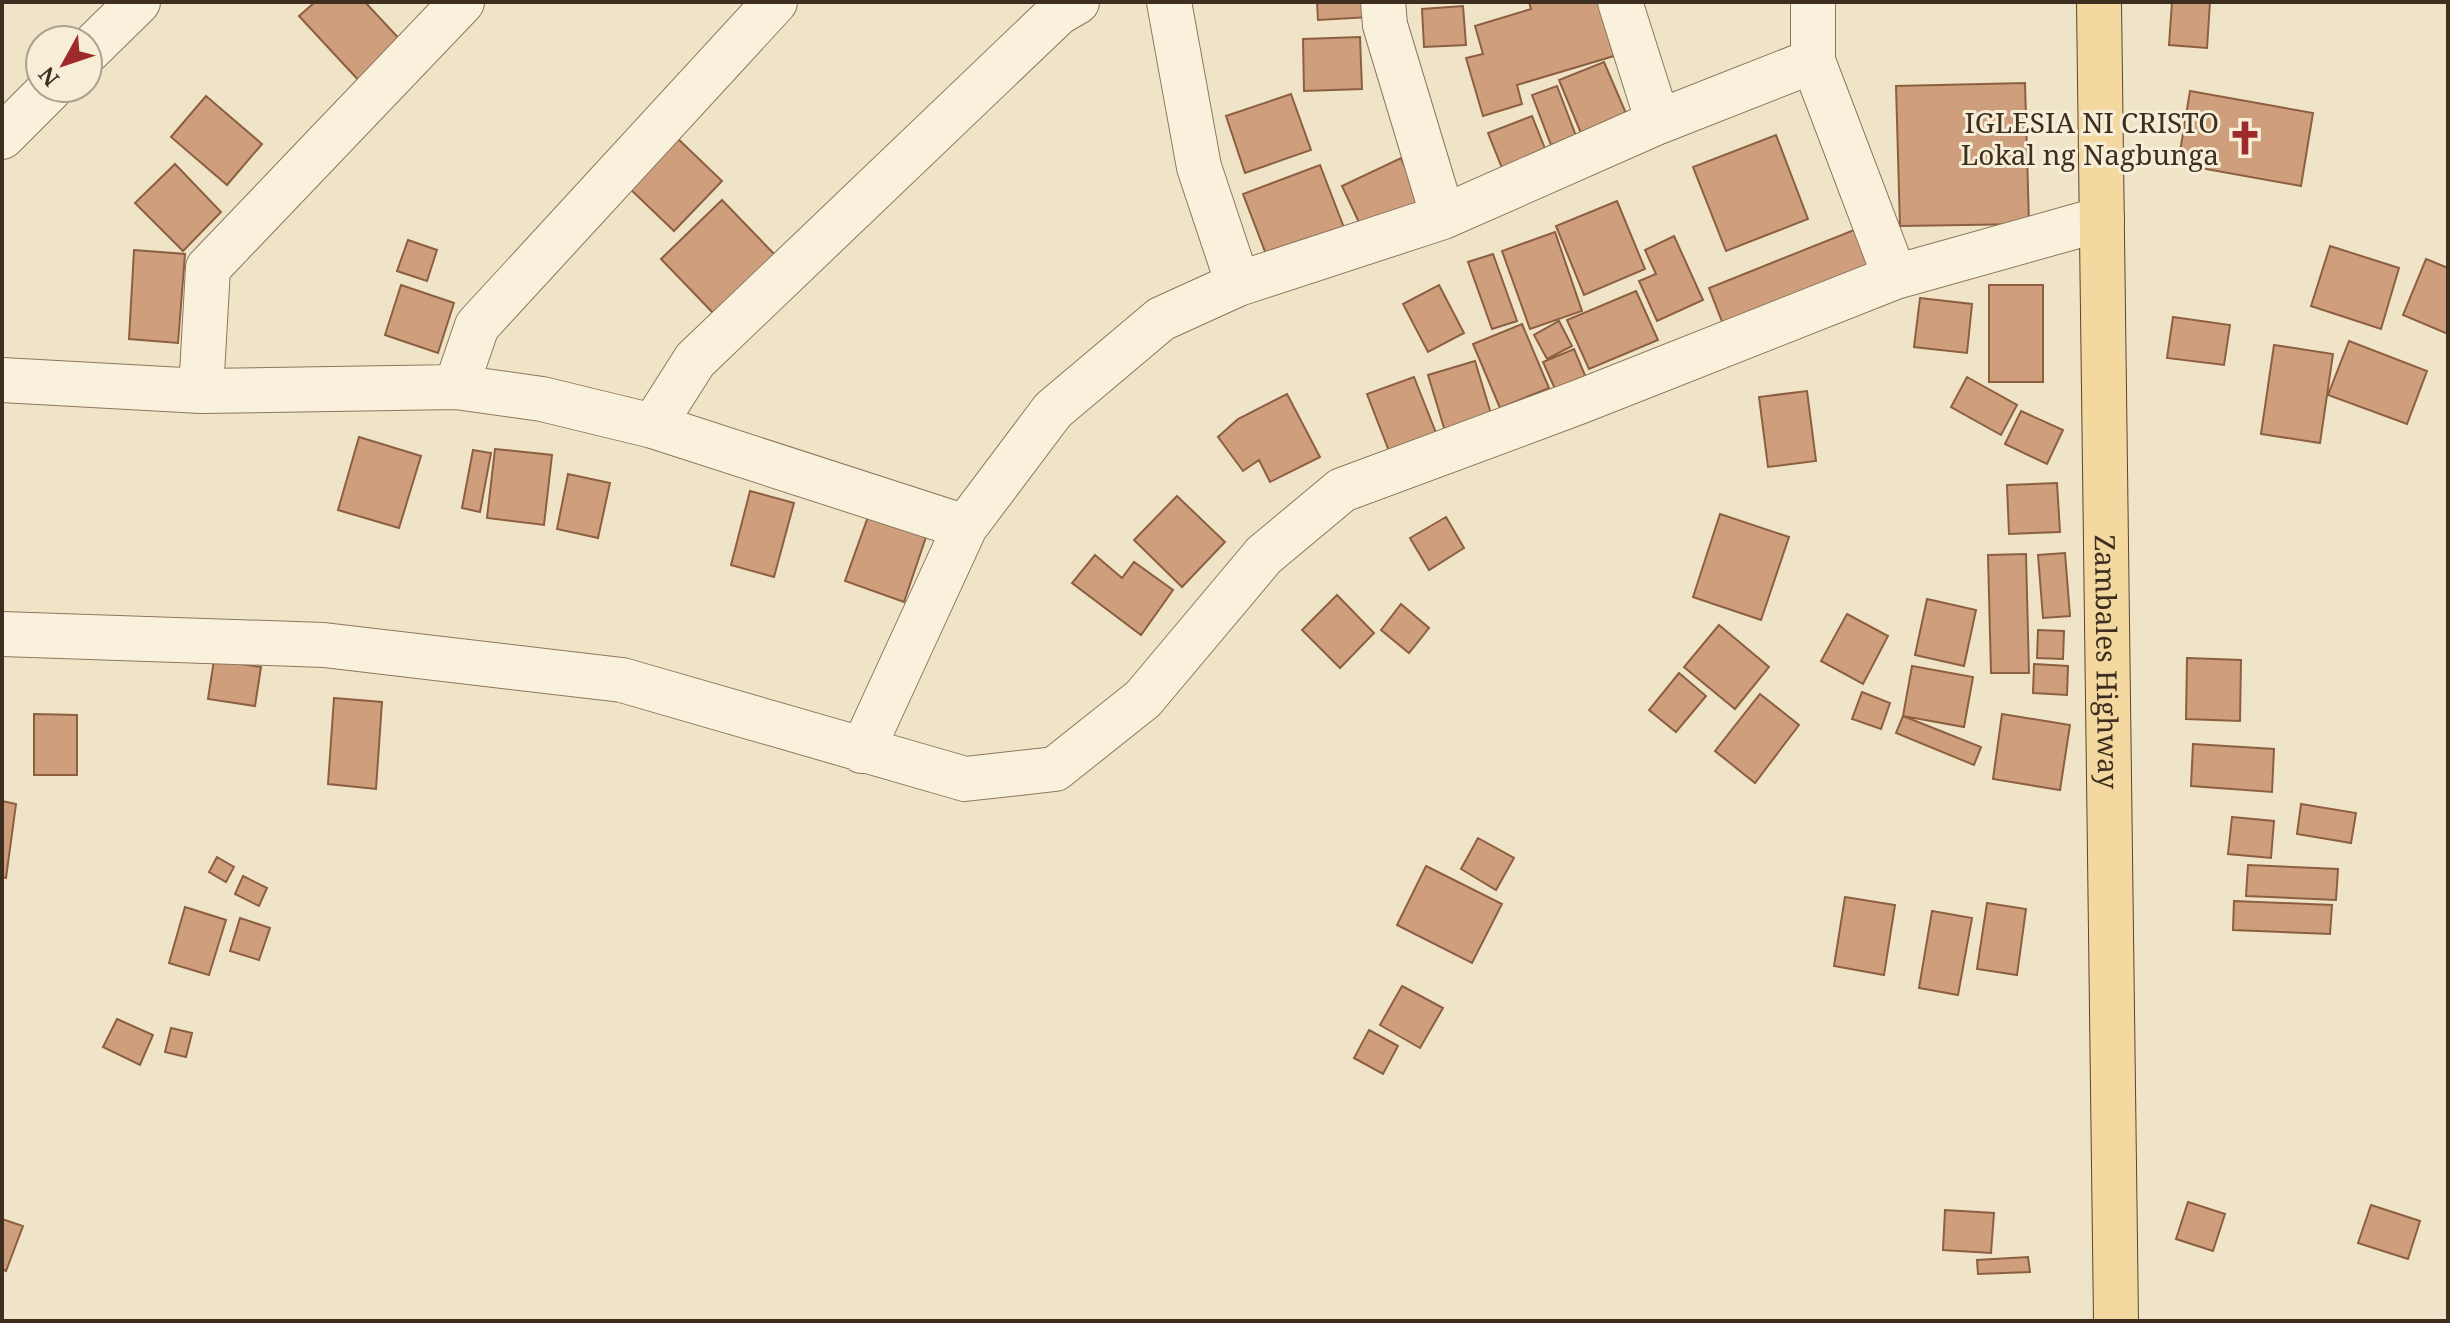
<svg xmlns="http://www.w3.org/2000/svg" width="2450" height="1323" viewBox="0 0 2450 1323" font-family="'Noto Serif',serif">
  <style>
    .building { fill: #cf9f7d; stroke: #8d5f41; stroke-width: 2 }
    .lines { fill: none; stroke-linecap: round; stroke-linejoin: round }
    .minor-casing { stroke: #8d765c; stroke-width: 46 }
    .major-casing { stroke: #5b4430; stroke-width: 46 }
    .minor { stroke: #faf1dc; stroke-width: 44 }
    .major { stroke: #f3d9a0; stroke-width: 44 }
    .labels { text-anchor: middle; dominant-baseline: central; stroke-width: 6; stroke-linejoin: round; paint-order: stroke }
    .poi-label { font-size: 28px; fill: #3d2e20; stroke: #f7eed8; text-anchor: end }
    .street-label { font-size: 28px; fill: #3d2e20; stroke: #f7eed8 }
  </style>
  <rect width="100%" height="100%" fill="#f0e4c8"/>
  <!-- building -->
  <path class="building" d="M315 2H365L405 45 362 84 299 16Z
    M1317 2H1369L1370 17 1318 20Z
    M1529 2H1599L1614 56 1517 85 1522 104 1483 116 1466 58 1483 54 1475 26 1531 9Z
    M2172 2H2210L2207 48 2169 45Z
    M1463 6 1466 45 1424 47 1422 9Z
    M1360 37 1362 89 1304 91 1303 39Z
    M1604 62 1628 118 1583 138 1559 80Z
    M2025 83 2029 224 1900 226 1896 86Z
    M1557 86 1576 136 1551 145 1532 95Z
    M2190 91 2313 113 2301 186 2178 164Z
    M1291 94 1311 150 1245 173 1226 116Z
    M206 96 262 144 227 185 171 137Z
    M1532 116 1550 161 1506 178 1488 133Z
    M1776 135 1808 219 1726 251 1693 167Z
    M675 136 722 181 674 231 627 186Z
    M1401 158 1423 206 1364 233 1342 186Z
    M175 164 221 212 183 251 135 203Z
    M1320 165 1346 233 1269 262 1243 194Z
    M722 200 777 257 716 316 661 259Z
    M1617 201 1645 269 1584 295 1556 226Z
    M1859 228 1877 271 1726 332 1709 288Z
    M1555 232 1582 311 1530 329 1502 251Z
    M1674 236 1703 300 1657 321 1639 281 1656 274 1645 250Z
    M408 240 437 250 427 281 397 271Z
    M2330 246 2399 268 2381 329 2311 306Z
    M134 250 185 254 178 343 129 339Z
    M1493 254 1517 321 1492 329 1468 262Z
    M2426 259 2448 268V334L2403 315Z
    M401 285 454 303 438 353 385 335Z
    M1439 285 1464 333 1428 352 1403 304Z
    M1989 285H2043V382H1989Z
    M1636 291 1658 340 1589 369 1567 320Z
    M1920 298 1972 304 1967 353 1914 347Z
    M2173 317 2230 325 2224 365 2167 358Z
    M1559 321 1572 346 1547 359 1534 335Z
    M1522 324 1549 388 1500 408 1473 344Z
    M2349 341 2427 371 2407 424 2328 395Z
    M2274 345 2333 354 2320 443 2261 434Z
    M1574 349 1589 385 1559 398 1543 362Z
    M1475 361 1492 417 1445 431 1428 375Z
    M1414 377 1436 433 1389 451 1367 394Z
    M1967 377 2017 405 2001 435 1951 407Z
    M1807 391 1816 461 1768 467 1759 397Z
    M1287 394 1320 457 1270 482 1259 460 1243 471 1218 437 1238 419Z
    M2021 411 2063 430 2047 464 2005 444Z
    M359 437 421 456 399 528 338 510Z
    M495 449 552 455 544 525 487 518Z
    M473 450 491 453 480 512 462 508Z
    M568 474 610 483 598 538 557 529Z
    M2057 483 2060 532 2009 534 2007 485Z
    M750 491 794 503 774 577 731 565Z
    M1177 496 1225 542 1182 587 1134 540Z
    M869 514 927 534 904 602 845 581Z
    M1720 514 1789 537 1761 620 1693 597Z
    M1446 517 1464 548 1429 570 1410 538Z
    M2065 553 2070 616 2043 618 2038 555Z
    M2026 554 2029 673H1991L1988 555Z
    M1095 555 1122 578 1134 562 1173 590 1141 635 1072 583Z
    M1337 595 1374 633 1340 668 1302 630Z
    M1927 599 1976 610 1964 666 1915 655Z
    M1401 604 1429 628 1409 653 1381 630Z
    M1847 614 1888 636 1863 684 1821 661Z
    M1719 625 1769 667 1735 709 1684 667Z
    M2038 630 2064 631 2063 659 2037 658Z
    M2187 658 2241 660 2240 721 2186 719Z
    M214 660 261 667 255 706 208 699Z
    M2034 664 2068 666 2067 695 2033 693Z
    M1912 666 1973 677 1964 727 1903 716Z
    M1679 673 1706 696 1676 732 1649 710Z
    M1862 692 1890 703 1881 729 1852 719Z
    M1760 694 1799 725 1755 783 1715 751Z
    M334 698 382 702 376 789 328 784Z
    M34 714 77 715V775H34Z
    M2002 714 2070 725 2060 790 1993 779Z
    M1903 716 1981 747 1974 765 1896 733Z
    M2193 744 2274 749 2272 792 2191 786Z
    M2 801 16 804 6 878 2 877Z
    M2301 804 2356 813 2351 843 2297 834Z
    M2232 817 2274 821 2271 858 2228 854Z
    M1478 838 1514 858 1496 890 1461 869Z
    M217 857 234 867 226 882 209 872Z
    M2248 865 2338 869 2336 900 2246 896Z
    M1426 866 1502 904 1472 963 1397 925Z
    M243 876 267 888 259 906 235 894Z
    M1845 897 1895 905 1884 975 1834 966Z
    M2234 901 2332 905 2330 934 2233 930Z
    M1987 903 2026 909 2017 975 1977 969Z
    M185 907 226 920 209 975 169 963Z
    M1932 911 1972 918 1958 995 1919 988Z
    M240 918 270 928 259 960 230 951Z
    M1402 986 1443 1008 1420 1048 1380 1025Z
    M117 1019 153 1035 140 1065 103 1047Z
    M171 1028 192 1033 186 1057 165 1052Z
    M1369 1030 1398 1046 1383 1074 1354 1058Z
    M2188 1202 2225 1214 2213 1251 2176 1239Z
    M2371 1205 2420 1221 2408 1259 2358 1243Z
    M1945 1210 1994 1213 1991 1253 1943 1250Z
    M2 1219 23 1226 6 1271 2 1269Z
    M2028 1257 2030 1272 1978 1274 1977 1260Z"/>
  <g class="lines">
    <!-- minor casing -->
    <g class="minor-casing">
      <path id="minor" d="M1169 2 1199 167 1238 284
        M1383 2 1385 25 1443 217
        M1620 2 1658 122
        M1813 2V61L1895 277
        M88 51 138 2
        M2 137 51 88
        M2 380 201 391 456 387 542 399 653 426 965 527
        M456 387 477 326 775 2
        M201 391 208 268 462 2
        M653 426 695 360 1058 13 1077 2
        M2 634 324 645 622 680 965 779 1055 769 1143 699 1264 555 1342 490 1579 402 1895 277 2102 219
        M862 751 965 527 1053 410 1161 319 1238 284 1443 217 1658 122 1813 61"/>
    </g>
    <!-- major casing -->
    <g class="major-casing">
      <g id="major">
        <path id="s1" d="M2099 2 2116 1321"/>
      </g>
    </g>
    <!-- minor -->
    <use href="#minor" class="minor"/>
    <!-- major -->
    <use href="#major" class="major"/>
  </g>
  <!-- icons -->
  <defs>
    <g id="church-bare" transform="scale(2.76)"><path d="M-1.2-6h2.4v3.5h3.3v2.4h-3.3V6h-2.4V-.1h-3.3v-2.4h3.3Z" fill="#9e2a2b" stroke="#f7eed8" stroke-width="2.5" paint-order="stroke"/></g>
  </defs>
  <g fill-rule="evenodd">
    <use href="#church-bare" x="2245" y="138"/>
  </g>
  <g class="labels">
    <!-- poi labels -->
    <g class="poi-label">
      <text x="2219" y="122">IGLESIA NI CRISTO<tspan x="2219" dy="32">Lokal ng Nagbunga</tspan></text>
    </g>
    <!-- street labels -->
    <g class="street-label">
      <text stroke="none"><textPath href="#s1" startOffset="660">Zambales Highway</textPath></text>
    </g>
  </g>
  <!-- border -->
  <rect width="2450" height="1323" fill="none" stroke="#3d2e20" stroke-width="8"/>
  <!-- north arrow -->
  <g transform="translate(64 64) rotate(230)"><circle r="38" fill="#f7eed8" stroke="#ada18e" stroke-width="2"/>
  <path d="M0-6L14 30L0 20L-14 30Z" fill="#9e2a2b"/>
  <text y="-12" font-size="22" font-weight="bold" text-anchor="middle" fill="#3d2e20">N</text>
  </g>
</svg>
